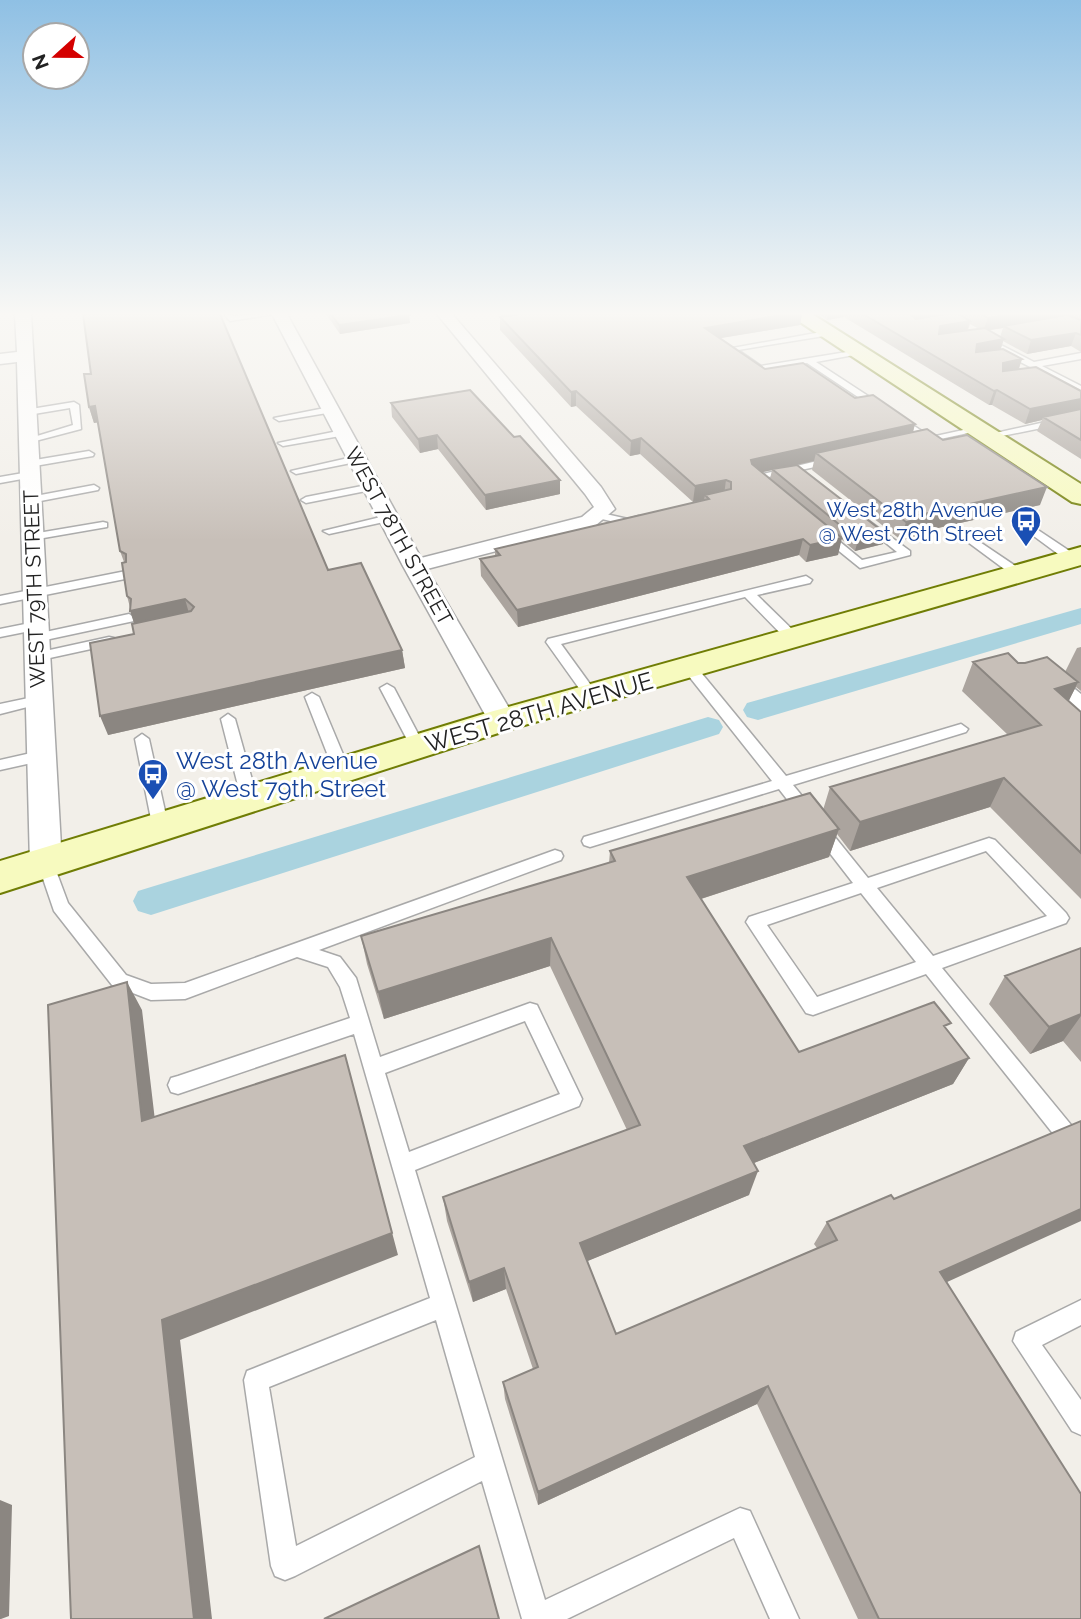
<svg xmlns="http://www.w3.org/2000/svg" width="1081" height="1619" viewBox="0 0 1081 1619" font-family="Raleway,sans-serif">
  <style>
    .lines { fill: none; stroke-linecap: round; stroke-linejoin: round }
    .canal { fill: #aad3df; fill-rule: evenodd }
    .lane-casing { stroke: #a9a9a9; stroke-width: 3 }
    .street-casing { stroke: #a9a9a9; stroke-width: 3 }
    .secondary-casing { stroke: #707d05; stroke-width: 4 }
    .lane { fill: #fff; fill-rule: evenodd }
    .street { fill: #fff; fill-rule: evenodd }
    .secondary { fill: #f7fabf; fill-rule: evenodd }
    .wall { fill: #aba49e; fill-rule: evenodd }
    .shaded-wall { fill: #8b8681 }
    .building { fill: #c7bfb8; stroke: #8b8681; stroke-width: 2 }
    .labels { text-anchor: middle; dominant-baseline: central; stroke-width: 6; stroke-linejoin: round; paint-order: stroke }
    .far-transit-label { font-size: 21px; fill: #164399; stroke: #fff; text-anchor: end }
    .far-street-label { font-size: 21px; fill: #222; stroke: #fff }
    .street-label { font-size: 24px; fill: #222; stroke: #fff }
    .transit-label { font-size: 24px; fill: #164399; stroke: #fff; text-anchor: start }
  </style>
  <rect width="100%" height="100%" fill="#f2efe9"/>
  <g class="lines">
    <!-- canal -->
    <path class="canal" d="M1081 608V624L758 720 747 717 743 710 747 703Z
      M708 717 719 720 723 727 719 734 151 915 138 911 133 901 138 891 151 887Z"/>
    <!-- lane casing -->
    <g class="lane-casing">
      <path id="lane" d="M224 314 233 316 274 314 230 321Z
        M827 331 831 333 830 335 738 350 761 366 859 350V354L816 362 931 437 977 427 982 430 917 444 916 442 921 439 807 363 759 372 727 349Z
        M993 344H999L1034 362 1081 353V359L1042 366 1081 386V393L993 348Z
        M74 402 79 405 81 429 24 444V440L73 425 70 408 28 415 23 412 25 410Z
        M330 407 333 408V412L279 421 274 418Z
        M1081 414V420L987 439 982 436Z
        M343 430 348 433 346 435 283 446 278 443Z
        M89 451 94 454 93 456 29 467 24 464 29 461Z
        M357 456 361 457V461L296 474 291 471Z
        M834 457 839 460 838 462 764 478 769 483 764 486 751 477Z
        M29 472 33 473V477L0 483V477Z
        M372 484 376 485V489L306 503 301 500 306 497Z
        M94 485 99 488 98 490 30 503 25 500 30 497Z
        M597 512 628 519 639 516 645 519 628 525 593 517V513Z
        M389 515 395 518 393 520 329 534 323 531Z
        M1020 518 1077 556V562H1069L1016 523V519Z
        M869 521 910 551V555L860 568 818 534 828 532 862 560 897 552 865 526V522Z
        M103 522 107 523V527L32 540 26 537 32 534Z
        M965 532 1023 571V577H1015L961 537V533Z
        M126 571 130 572V578L0 604V596Z
        M806 576 812 580 810 583 757 595 798 635V641H788L745 597 561 644 598 695 591 699 586 698 546 642 548 639Z
        M129 614 135 618 134 621 36 642 29 638 36 634Z
        M35 622 40 623V629L0 637V629Z
        M109 637 114 638V644L36 661 29 657 36 653Z
        M689 663 694 664 786 776 961 724 968 729 966 732 793 785 812 808 814 812 812 816H800L779 789 590 847 584 845 582 841 584 837 772 781 684 670 682 667 684 664Z
        M387 684 394 688 425 747 423 751 418 752 411 747 380 688Z
        M312 693 319 697 350 771 347 775H337L334 771 305 697Z
        M38 696 45 700 43 703 0 714V704Z
        M228 714 235 719 258 801 250 807 242 801 221 719Z
        M142 734 149 739 169 829 161 835 153 829 135 739Z
        M40 751 47 756 45 760 0 770V760Z
        M820 824 826 826 868 878 989 838 995 840 1066 913 1069 918 1066 923 942 968 1081 1137V1163L1074 1160 926 974 813 1015 806 1013 746 922 749 917 853 883 812 830 814 826ZM986 851 1047 916 933 956 877 888ZM861 893 916 962 817 997 767 925Z
        M555 850 561 852 563 856 561 860 319 950 340 957 356 978 380 1057 530 1003 537 1005 582 1099 579 1106 415 1170 545 1600 740 1508 750 1511 799 1619H770L734 1538 567 1619H522L482 1481 295 1576 285 1580 275 1576 271 1566 244 1380 247 1371 430 1298 354 1034 178 1094 171 1092 168 1085 171 1078 178 1076 350 1018 340 987 328 967 297 957 185 999 151 1000 112 985 54 911 38 864 40 860H52L68 903 126 975 151 984 185 983ZM525 1021 560 1094 409 1152 385 1073ZM436 1320 475 1457 296 1546 269 1387Z
        M1081 1300V1325L1042 1345 1081 1400V1435L1072 1431 1013 1341 1016 1332Z"/>
    </g>
    <!-- street casing -->
    <g class="street-casing">
      <path id="street" d="M15 314H31L62 864 57 872 46 876 35 872 30 864 17 362 0 364V354L17 352Z
        M272 314H287L421 558 582 517 594 507 585 494 437 314H452L601 487 615 509 596 525 427 569 516 720 512 726 502 729 492 726 488 720 403 566Z
        M1046 671 1055 673 1081 694V717L1072 714 1037 685 1033 679 1037 673Z"/>
    </g>
    <!-- secondary casing -->
    <g class="secondary-casing">
      <path id="secondary" d="M788 314H812L1081 484V504L1072 502Z
        M1081 547V565L514 728 0 893V861L490 712Z"/>
    </g>
    <!-- lane -->
    <use href="#lane" class="lane"/>
    <!-- street -->
    <use href="#street" class="street"/>
    <!-- secondary -->
    <use href="#secondary" class="secondary"/>
  </g>
  <!-- wall -->
  <path class="wall" d="M326 314H408L410 323 340 334Z
    M499 314H802L800 325 720 338 765 369 855 398 915 424 913 432 1040 505 920 532 918 537 901 540 812 470 814 461 792 466 883 544 855 551 841 539 838 555 806 562 799 555 518 627 481 576 480 559 495 556V549L704 501V500L693 502 640 454 630 456 576 406 571 407 500 330V317H502ZM772 470 770 479 762 472Z
    M817 314H940L939 315 946 314H1081V352L1071 346 1027 354 1003 341 1001 349 1022 359 1019 369 1081 391V459L1037 431 1042 420 1025 424 992 405H989L844 317 827 320ZM970 324 979 329 968 330ZM1003 328 1000 337 989 330Z
    M391 403 514 437 560 480V494L486 510 438 449 420 453 392 417Z
    M89 407 328 570 402 650 405 668 108 735 134 634V623L127 596 124 562 120 551 98 422 94 423Z
    M1081 647V691L1076 687 1068 701 1081 712V899L990 807 850 851 837 834 829 857 701 899 799 1052 947 1029 969 1058 953 1084 754 1163 749 1195 587 1261 616 1334 817 1248 814 1244 827 1222 947 1282 1081 1619H858L757 1404 538 1505 505 1399 503 1382 533 1369 506 1289 473 1302 447 1221 443 1197 627 1130 550 966 384 1019 367 964 361 936 609 863 610 851 823 810 830 787 1008 735 962 691 973 662 1018 663 1065 672 1077 648Z
    M1081 948V1062L1063 1041 1030 1054 989 1004 1005 976Z"/>
  <!-- shaded-wall -->
  <path class="shaded-wall" d="M787 314H802L800 325 703 341 705 328Z
    M828 314H845L844 317 827 320Z
    M909 314H940L938 319 906 327Z
    M1012 314H1066L1064 319 1003 326V328L983 331 988 318Z
    M409 315 410 323 340 334 339 325Z
    M970 321 966 335 937 339 940 326Z
    M1076 333 1071 346 1027 354 1031 340Z
    M1004 339 999 353 973 357 977 344Z
    M1022 359 1017 373 998 377 1003 363Z
    M997 390 992 405H989L994 391Z
    M576 391V406L571 407V392Z
    M1081 399V412L1043 417 1042 420 1025 424 1030 409Z
    M95 406 100 422 94 423 89 407Z
    M915 424 911 439 816 453 814 461 749 475 751 460Z
    M437 435 438 449 420 453 418 439Z
    M641 438 640 454 630 456 631 441Z
    M560 480V494L486 510 485 495Z
    M726 480 724 495H705L704 500 693 502 695 486Z
    M1047 487 1040 505 920 532 918 537 901 540 906 522 920 515Z
    M886 534 883 544 855 551 858 540Z
    M842 538 838 555 806 562 810 545Z
    M803 539 799 555 518 627 517 610Z
    M185 599 190 617 136 629 130 611Z
    M402 650 405 668 108 735 100 716Z
    M1078 682 1064 711 1055 689Z
    M1004 778 990 807 850 851 860 822Z
    M839 829 829 857 682 905 687 877Z
    M551 938 550 966 384 1019 378 992Z
    M127 982 142 1010 158 1146 142 1121Z
    M1081 1014V1016L1063 1041 1030 1054 1049 1027Z
    M969 1058 953 1084 736 1170 744 1146Z
    M352 1081 398 1255 180 1340 212 1619H194L162 1320Z
    M758 1171 749 1195 578 1265 580 1243Z
    M1081 1209V1221L923 1293 940 1272Z
    M504 1268 506 1289 473 1302 469 1282Z
    M768 1386 757 1404 538 1505V1492Z
    M0 1500 12 1505 9 1616 1 1619H0Z"/>
  <!-- building -->
  <path class="building" d="M83 314H220L328 570 361 563 402 650 100 716 90 643 134 634 132 624 191 611 194 607 185 599 130 611 131 599 127 596 122 563 126 562V554L120 551 95 406 89 407 84 374H91Z
    M331 314H408L409 315 339 325Z
    M514 314H787L705 328 765 369 803 363 855 398 873 395 915 424 751 460 752 464 842 538 810 545 803 539 517 610 480 559 500 555 495 549 709 499 705 495 731 489V482L726 480 695 486 641 438 631 441 576 391 571 392 500 317 515 315Z
    M863 314H910L916 319 946 314H958L970 321 940 326 939 334 985 328 1004 339 977 344 976 352 1003 349 1022 359 1003 363V371L1036 367 1081 391V399L1030 409 997 390 994 391Z
    M981 314H1012L988 318Z
    M1067 315 1081 320V335L1076 333 1031 340 1003 326Z
    M470 390 514 437 520 436 560 480 485 495 437 435 418 439 391 403Z
    M1081 409V440L1043 417Z
    M927 429 943 440 967 435 1047 487 920 515 924 518 906 522 816 453Z
    M797 465 886 534 858 540 772 469Z
    M1008 653 1018 663H1025L1047 657 1078 682 1055 689 1081 712V853L1004 778 860 822 830 787 1041 725 973 662Z
    M810 793 839 829 687 877 799 1052 934 1002 951 1023 944 1026 969 1058 744 1146 758 1171 580 1243 616 1334 837 1240 827 1222 891 1195 894 1199 1081 1121V1209L940 1272 1081 1494V1619H879L768 1386 538 1492 503 1382 538 1367 504 1268 469 1282 443 1197 640 1125 551 938 378 992 361 936 615 861 610 851Z
    M1081 948V1014L1049 1027 1005 976Z
    M127 982 142 1121 345 1055 392 1233 162 1320 194 1619H71L48 1005Z
    M479 1546 499 1619H324Z"/>
  <!-- sky -->
  <linearGradient id="sky" x2="0" y2="1"><stop stop-color="#8fc0e4"/><stop offset="0.58" stop-color="#f9f8f5"/><stop offset="1" stop-color="#f9f8f5" stop-opacity="0"/></linearGradient>
  <rect width="1081" height="541" fill="url(#sky)"/>
  <!-- icons -->
  <defs>
    <g id="bus-pin" transform="scale(1.575)"><path d="M0 17L-7.5 6A9.5 9.5 0 1 1 7.5 6Z" fill="#1a4fb4" stroke="#fff"/><path d="M-5-6H5V4H4V6H2V4H-2V6H-4V4H-5ZM-3.5-4V0h7V-4ZM-3.5 1.2v1.5H-2V1.2ZM2 1.2v1.5H3.5V1.2Z" fill="#fff"/></g>
  </defs>
  <g fill-rule="evenodd">
    <use href="#bus-pin" x="1026" y="521"/>
    <use href="#bus-pin" x="153" y="774"/>
  </g>
  <g class="labels">
    <!-- far-transit labels -->
    <g class="far-transit-label">
      <text x="1003" y="509">West 28th Avenue<tspan x="1003" dy="24">@ West 76th Street</tspan></text>
    </g>
    <!-- far-street labels -->
    <g class="far-street-label">
      <text transform="translate(399 536) rotate(61)">WEST 78TH STREET</text>
      <text transform="translate(34 589) rotate(-92)">WEST 79TH STREET</text>
    </g>
    <!-- street labels -->
    <g class="street-label">
      <text transform="translate(539 712) rotate(-16)">WEST 28TH AVENUE</text>
    </g>
    <!-- transit labels -->
    <g class="transit-label">
      <text x="176" y="760">West 28th Avenue<tspan x="176" dy="28">@ West 79th Street</tspan></text>
    </g>
  </g>
  <!-- north arrow -->
  <g transform="translate(56 56) rotate(249)"><circle r="33" fill="#ffffff" stroke="#a7a7a7" stroke-width="2"/>
  <path d="M0-5L12 26L0 18L-12 26Z" fill="#d40000"/>
  <text y="-10" font-size="19" font-weight="bold" text-anchor="middle" fill="#222222">N</text>
  </g>
</svg>
